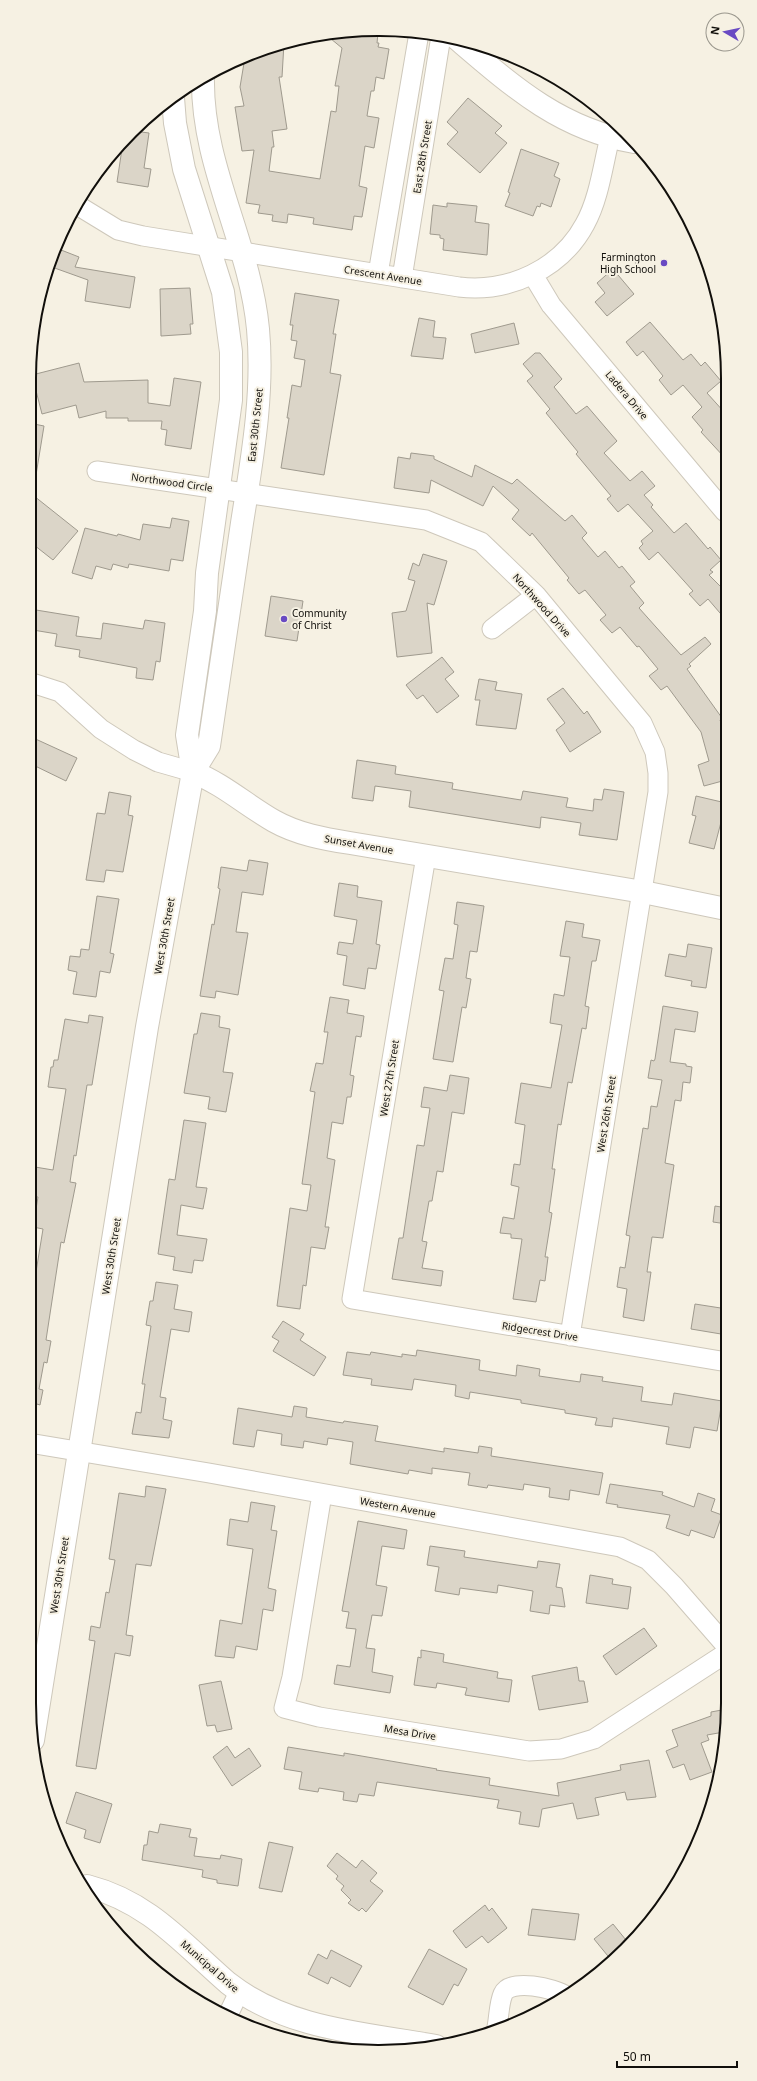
<svg xmlns="http://www.w3.org/2000/svg" width="757" height="2081" viewBox="0 0 757 2081" font-family="'Noto Sans',sans-serif">
  <style>
    .building { fill: #dbd5c8; stroke: #9f9a8e }
    .lines { fill: none; stroke-linecap: round; stroke-linejoin: round }
    .minor-casing { stroke: #cec8bb; stroke-width: 21 }
    .tertiary-casing { stroke: #cec8bb; stroke-width: 24 }
    .secondary-casing { stroke: #cec8bb; stroke-width: 24 }
    .minor { stroke: #fff; stroke-width: 19 }
    .tertiary { stroke: #fff; stroke-width: 22 }
    .secondary { stroke: #fff; stroke-width: 22 }
    .poi-dot { fill: #694ac3; stroke: #f6f1e3; stroke-width: 1.5 }
    .labels { text-anchor: middle; dominant-baseline: central; stroke-width: 4; stroke-linejoin: round; paint-order: stroke }
    .street-label { font-size: 10px; fill: #110f0b; stroke: #f6f1e3 }
    .poi-label { font-size: 10px; fill: #110f0b; stroke: #f6f1e3; text-anchor: end }
    .rim { fill: none; stroke: #110f0b; stroke-width: 2 }
  </style>
  <rect width="100%" height="100%" fill="#f6f1e3"/>
  <!-- building -->
  <path class="building" d="M365 31 378 33 377 43H379L378 47 389 49 384 79 376 77 374 91H371L367 116 379 118 374 148 365 146 359 186 367 188 362 217 354 216 352 230 313 224 314 218 288 214 287 223 272 221 273 215 258 213 260 205 246 203 254 150 242 151 235 107 244 106 240 87 245 57 266 48 284 43 282 77H279L287 129 272 131 274 147H272L269 171 320 179 331 111 336 112 339 86H335L342 48 325 34Z
    M468 98 502 126 495 133 507 143 480 173 447 144 458 132 447 122Z
    M134 131 149 133 144 168 151 169 148 187 117 182 123 142Z
    M521 149 559 163 554 176 560 179 551 207 541 203 540 207 537 206 533 216 505 206 510 193 508 192Z
    M447 203 477 206 475 222 489 224 487 255 443 250 444 239 440 238V235L430 234 433 205 447 207Z
    M56 248 79 257 75 267 135 277 130 308 85 301 88 280 49 266Z
    M613 269 634 294 607 316 595 302 605 293 597 283Z
    M190 288 193 324H190L191 334 161 336 160 289Z
    M295 293 339 300 333 334H336L330 373 341 375 324 475 281 468 289 418H287L292 385 301 387 305 360 294 358 297 341 291 340 293 325H290Z
    M419 318 435 321 433 337 446 338 443 359 411 356Z
    M650 322 683 360 691 354 701 366 705 362 721 381 707 393 725 413V458L701 432 703 430 692 417 702 407 683 385 671 395 659 380 663 376 643 351 637 356 626 342Z
    M514 323 519 344 475 353 471 334Z
    M535 353H540L562 379 554 387 576 414 587 406 617 441 604 453 630 481 642 471 655 486 644 495 653 505 651 507 674 533 686 523 708 549 710 547 721 560 710 570 713 572 709 575 726 592V620L708 599 700 606 689 594 693 591 658 552 649 560 639 548 643 544 641 541 653 531 628 504 618 512 607 499 611 496 576 454 578 452 546 413 550 409 527 381 533 376 523 364Z
    M79 363 84 382 148 380V403L170 406 174 378 201 382 191 449 165 445 167 430 161 429 162 421H128V418H106V411L79 418 76 405 42 414 32 375Z
    M29 423 44 426 36 475H29Z
    M411 453 434 456V459L472 477 475 465 512 484 517 479 565 521 572 515 587 533 582 538 598 557 605 551 619 568 622 566 635 582 630 586 644 603 639 608 681 655 705 637 711 644 689 664 691 666 687 669 722 718 720 720 726 738V780L704 786 698 765 709 761 701 732 667 686 661 690 649 676 658 669 639 646 637 647 620 627 612 633 600 620 606 615 585 590 579 594 567 580 569 578 532 533 530 536 512 519 519 510 493 486 483 506 431 480 429 493 394 488 398 457 410 459Z
    M29 492 78 531 53 560 34 545 35 543 29 538Z
    M172 518 189 521 183 561 171 559 169 571 129 564 128 568 113 564 111 570 96 566 92 579 72 573 85 528 117 536 118 534 140 540 143 524 170 528Z
    M423 554 447 561 434 605 427 603 432 653 397 657 392 613 406 611 415 581 408 579 413 563 419 566Z
    M271 596 303 601 297 641 265 636Z
    M36 610 79 617 76 636 101 639 103 623 143 629 145 620 165 623 160 662 156 661 153 680 136 678 137 668 79 657 80 650 55 646 57 634 33 630Z
    M442 657 454 672 445 679 459 696 437 713 423 695 417 699 406 685Z
    M479 679 497 682 495 690 522 694 516 729 476 725 480 700H475Z
    M563 688 584 714 587 711 601 732 570 752 556 730 565 723 547 699Z
    M29 736 77 758 66 781 29 763Z
    M357 760 396 766 395 774 453 783 452 789 521 800 523 791 568 798 566 807 593 811 594 799 602 800 604 789 624 792 617 840 579 835 581 823 541 817 540 828 409 807 411 791 375 786 373 801 352 798Z
    M109 792 131 796 128 815 133 816 123 872 106 870 104 882 86 880 97 813 105 814Z
    M696 796 726 803 714 849 689 843 696 816 692 815Z
    M249 860 268 863 263 895 242 892 236 932 248 933 238 995 216 991 215 998 200 996 212 924 214 925 220 889 218 888 221 867 247 871Z
    M339 883 358 886 357 897 382 901 376 944 380 945 376 969 368 968 365 989 343 985 347 956 337 954 339 942 353 944 357 920 334 916Z
    M97 896 119 899 110 953 114 954 110 973 100 971 96 997 73 994 77 972 68 970 70 956 80 957 81 949 89 950Z
    M457 902 484 906 477 952 470 951 466 978 471 979 466 1008 462 1007 453 1062 433 1059 444 991 439 990 445 958 453 959 458 925 454 924Z
    M566 921 584 924 582 937 600 940 596 961H592L585 1006 589 1007 586 1029 582 1028 572 1083 568 1082 561 1125 558 1124 552 1169H555L549 1212 552 1213 545 1257H548L545 1281 540 1280 536 1302 513 1299 522 1239 511 1238V1234L500 1233 503 1217 514 1219 519 1187 511 1185 514 1164 520 1165 525 1125 515 1123 521 1083 551 1088 562 1025 550 1023 554 994 564 996 570 957 560 956Z
    M688 944 712 948 706 988 691 986 692 981 665 976 669 954 686 957Z
    M330 997 349 1000 347 1013 364 1016 361 1037 356 1036 350 1075 354 1076 351 1097H347L343 1124 332 1122 327 1158 335 1160 325 1227H329L325 1249 311 1247 306 1286 303 1285 300 1309 277 1306 290 1208 307 1211 311 1185 302 1184 315 1092 310 1091 316 1063 323 1064 328 1032H324Z
    M663 1006 698 1012 695 1032 675 1029 670 1062 686 1064V1066L692 1067 690 1083 683 1082 681 1101 675 1100 665 1163 674 1165 663 1238 652 1237 647 1272H651L644 1321 623 1317 627 1289 617 1287 620 1267 625 1268 630 1236 626 1235 643 1128 648 1129 651 1106 657 1107 662 1080 648 1078 651 1060 654 1061 655 1059Z
    M201 1013 220 1016 219 1027 230 1029 223 1072 233 1073 226 1112 208 1109 210 1097 184 1093 194 1034H197Z
    M89 1015 103 1017 92 1085H87L76 1156 74 1155 70 1182 76 1183 64 1243 61 1242 46 1340 51 1341 47 1363 44 1362 39 1389 43 1390 40 1405 37 1404 36 1407H29V1315L43 1229 33 1227 38 1197 30 1196 35 1167 53 1170 66 1089 48 1087 51 1067H53L54 1060H58L65 1019 88 1023Z
    M450 1075 469 1078 464 1114 452 1112 443 1172 437 1171 432 1201H429L422 1241 427 1242 422 1268 443 1271 441 1286 392 1279 399 1238H403L417 1145 424 1146 430 1108 421 1107 424 1087 447 1091Z
    M184 1120 206 1123 196 1187 207 1188 203 1209 181 1205 177 1235 207 1239 203 1261 194 1260 192 1273 173 1270 175 1257 158 1254 169 1179 175 1180Z
    M715 1206 727 1208V1224L713 1222Z
    M156 1282 178 1285 174 1309 192 1312 189 1332 171 1329 160 1397 166 1398 163 1419 172 1421 169 1438 132 1434 136 1412 141 1413 145 1384H142L151 1326 146 1325 150 1301H153Z
    M695 1304 727 1309V1335L691 1329Z
    M283 1321 304 1334 300 1340 326 1357 314 1376 273 1351 279 1341 272 1337Z
    M417 1350 480 1360 479 1370 516 1376 517 1365 540 1369 539 1376 580 1382 581 1374 603 1377 602 1381 643 1387 641 1401 672 1405 674 1393 722 1401 717 1431 694 1427 690 1448 666 1444 669 1427 613 1418 612 1427 595 1425 597 1418 565 1413V1410L521 1403V1400L470 1392 469 1399 455 1396 456 1385 414 1379 412 1390 371 1385 372 1379 343 1375 347 1352 370 1355 371 1352 402 1357V1354L416 1356Z
    M294 1406 307 1408 306 1417 343 1423 344 1421 378 1426 375 1441 444 1452V1448L478 1453 479 1446 492 1448 491 1456 603 1473 599 1495 570 1490 569 1500 549 1497 550 1488 524 1484 523 1490 488 1485 487 1488 468 1485 470 1473 432 1468V1474L409 1470 408 1474 350 1464 353 1442 328 1438 327 1445 304 1441 303 1448 281 1445 282 1434 257 1430 254 1447 233 1444 238 1408 292 1417Z
    M610 1484 663 1492 662 1495 694 1507 698 1493 715 1499 711 1511 722 1515 714 1538 691 1530 689 1536 666 1528 670 1515 617 1507 618 1505 606 1503Z
    M146 1486 166 1489 151 1566 136 1564 126 1635 133 1636 130 1656 115 1653 96 1769 76 1766 95 1641 89 1640 91 1626 100 1628 106 1592 109 1593 115 1560 109 1559 119 1493 145 1497Z
    M251 1502 275 1506 271 1530 277 1531 268 1588 276 1590 273 1611 263 1609 257 1650 236 1646 234 1658 215 1656 220 1620 242 1624 253 1549 227 1545 230 1519 248 1522Z
    M358 1521 407 1530 404 1549 382 1546 376 1585 387 1587 382 1616 372 1615 366 1648 375 1649 372 1672 393 1676 390 1693 334 1684 337 1665 350 1667 356 1629 346 1628 349 1612 342 1611Z
    M430 1546 465 1551 464 1557 537 1568 538 1561 560 1564 556 1587 562 1588 565 1607 550 1605 549 1614 530 1611 533 1591 498 1585 497 1593 460 1588 459 1595 435 1591 439 1567 427 1565Z
    M590 1575 613 1579 612 1584 631 1587 628 1609 586 1603Z
    M644 1628 657 1646 616 1675 603 1656Z
    M421 1650 444 1654 443 1662 498 1672 497 1678 512 1680 509 1702 465 1695 467 1688 437 1683 436 1688 414 1685 418 1657 421 1658Z
    M577 1667 579 1681H584L588 1702 539 1710 532 1676Z
    M221 1681 232 1729 217 1732 215 1725 207 1726 199 1685Z
    M727 1709 724 1732 707 1735 709 1740 701 1743 712 1772 690 1780 684 1764 673 1768 666 1751 678 1746 672 1730 711 1716V1712Z
    M227 1746 235 1758 249 1748 261 1766 232 1786 213 1757Z
    M288 1747 344 1756V1753L437 1769 436 1770 490 1778 489 1785 559 1796 557 1783 621 1770 620 1765 649 1760 656 1797 627 1800 625 1792 595 1798 599 1815 577 1819 573 1803 542 1809 539 1827 519 1824 521 1812 497 1808 499 1800 377 1782 374 1796 359 1794 357 1802 343 1800 344 1792 319 1788 318 1792 299 1789 302 1772 284 1769Z
    M76 1792 112 1804 100 1843 84 1838 86 1830 66 1823Z
    M160 1824 191 1829 189 1837 197 1838 194 1856 220 1859 221 1855 242 1859 238 1886 217 1883V1880L202 1877 203 1870 142 1860 144 1845H147L149 1831 158 1833Z
    M269 1842 293 1847 282 1892 259 1888Z
    M337 1853 356 1868 362 1860 377 1873 370 1881 383 1891 366 1912 362 1908 359 1911 348 1903 351 1900 341 1890 344 1886 336 1879 338 1876 327 1866Z
    M485 1905 489 1911 492 1908 507 1928 488 1943 482 1936 466 1948 453 1931Z
    M532 1909 579 1914 575 1940 528 1935Z
    M613 1924 630 1945 612 1961 594 1939Z
    M429 1949 467 1969 458 1986 454 1984 443 2005 408 1987Z
    M331 1950 362 1966 350 1987 331 1977 328 1984 308 1974 318 1954 327 1959Z"/>
  <g class="lines">
    <!-- minor casing -->
    <g class="minor-casing">
      <path id="minor" d="M77 205 118 230 143 236 459 287C509 293 561 269 585 224 599 199 603 165 610 137
        M378 274 419 33
        M533 275 551 305 725 512
        M402 278 441 36
        M97 471 426 520 481 542 536 595 642 723 655 752 658 773V792L570 1336
        M492 629 536 595
        M29 682 60 692 101 729 134 750 158 762 193 772
        M426 856 352 1299 727 1362
        M29 1443 209 1473 620 1547 648 1560 674 1586 728 1648
        M322 1494 292 1677 284 1708 319 1717 529 1751 561 1749 594 1739 728 1652
        M227 2017 239 1992
        M497 2027C499 2017 499 2003 503 1994 510 1978 555 1988 566 1996"/>
    </g>
    <!-- tertiary casing -->
    <g class="tertiary-casing">
      <path id="tertiary" d="M457 39C512 86 560 129 634 142
        M193 772C223 784 246 805 274 821 297 834 324 839 350 843L643 892 726 909
        M87 1886C149 1902 182 1943 228 1983 288 2030 365 2033 436 2046"/>
    </g>
    <!-- secondary casing -->
    <g class="secondary-casing">
      <path id="secondary" d="M193 772 209 746C220 672 231 597 242 523 252 459 264 394 258 329 250 243 201 165 203 77
        M33 1740 147 1027 193 772 187 735 205 611 207 573 231 400V352L223 292 184 169 175 123 173 98"/>
    </g>
    <!-- minor -->
    <use href="#minor" class="minor"/>
    <!-- tertiary -->
    <use href="#tertiary" class="tertiary"/>
    <!-- secondary -->
    <use href="#secondary" class="secondary"/>
  </g>
  <!-- markers -->
  <g class="poi-dot">
    <circle cx="664" cy="263" r="4"/>
    <circle cx="284" cy="619" r="4"/>
  </g>
  <g class="labels">
    <!-- street labels -->
    <g class="street-label">
      <text transform="translate(422 157) rotate(-81)">East 28th Street</text>
      <text transform="translate(383 275) rotate(9)">Crescent Avenue</text>
      <text transform="translate(627 395) rotate(50)">Ladera Drive</text>
      <text transform="translate(255 425) rotate(-84)">East 30th Street</text>
      <text transform="translate(172 482) rotate(8)">Northwood Circle</text>
      <text transform="translate(542 605) rotate(48)">Northwood Drive</text>
      <text transform="translate(359 844) rotate(10)">Sunset Avenue</text>
      <text transform="translate(164 936) rotate(-80)">West 30th Street</text>
      <text transform="translate(389 1078) rotate(-81)">West 27th Street</text>
      <text transform="translate(606 1114) rotate(-81)">West 26th Street</text>
      <text transform="translate(111 1256) rotate(-81)">West 30th Street</text>
      <text transform="translate(540 1331) rotate(9)">Ridgecrest Drive</text>
      <text transform="translate(398 1507) rotate(10)">Western Avenue</text>
      <text transform="translate(59 1575) rotate(-81)">West 30th Street</text>
      <text transform="translate(410 1732) rotate(9)">Mesa Drive</text>
      <text transform="translate(210 1966) rotate(41)">Municipal Drive</text>
    </g>
    <!-- poi labels -->
    <g class="poi-label">
      <text x="656" y="257">Farmington<tspan x="656" dy="12">High School</tspan></text>
      <text x="292" y="613" text-anchor="start">Community<tspan x="292" dy="12">of Christ</tspan></text>
    </g>
  </g>
  <!-- crop -->
  <path d="M0 0H757V2081H0ZM378 36H379A342 342 0 0 1 721 378V1703A342 342 0 0 1 379 2045H378A342 342 0 0 1 36 1703V378A342 342 0 0 1 378 36Z" fill="#f6f1e3" fill-rule="evenodd"/>
  <path class="rim" d="M378 36H379A342 342 0 0 1 721 378V1703A342 342 0 0 1 379 2045H378A342 342 0 0 1 36 1703V378A342 342 0 0 1 378 36Z"/>
  <!-- north arrow -->
  <g transform="translate(725 32) rotate(279)"><circle r="19" fill="#f6f1e3" stroke="#9a978d"/>
  <path d="M0-3L7 15L0 10L-7 15Z" fill="#694ac3"/>
  <text y="-6" font-size="11" font-weight="bold" text-anchor="middle" fill="#110f0b">N</text>
  </g>
  <!-- scale -->
  <path d="M617 2061v6h120v-6" fill="none" stroke="#110f0b" stroke-width="2"/>
  <text x="623" y="2061" font-size="12" fill="#110f0b" stroke="#f6f1e3" stroke-width="3" paint-order="stroke">50 m</text>
</svg>
